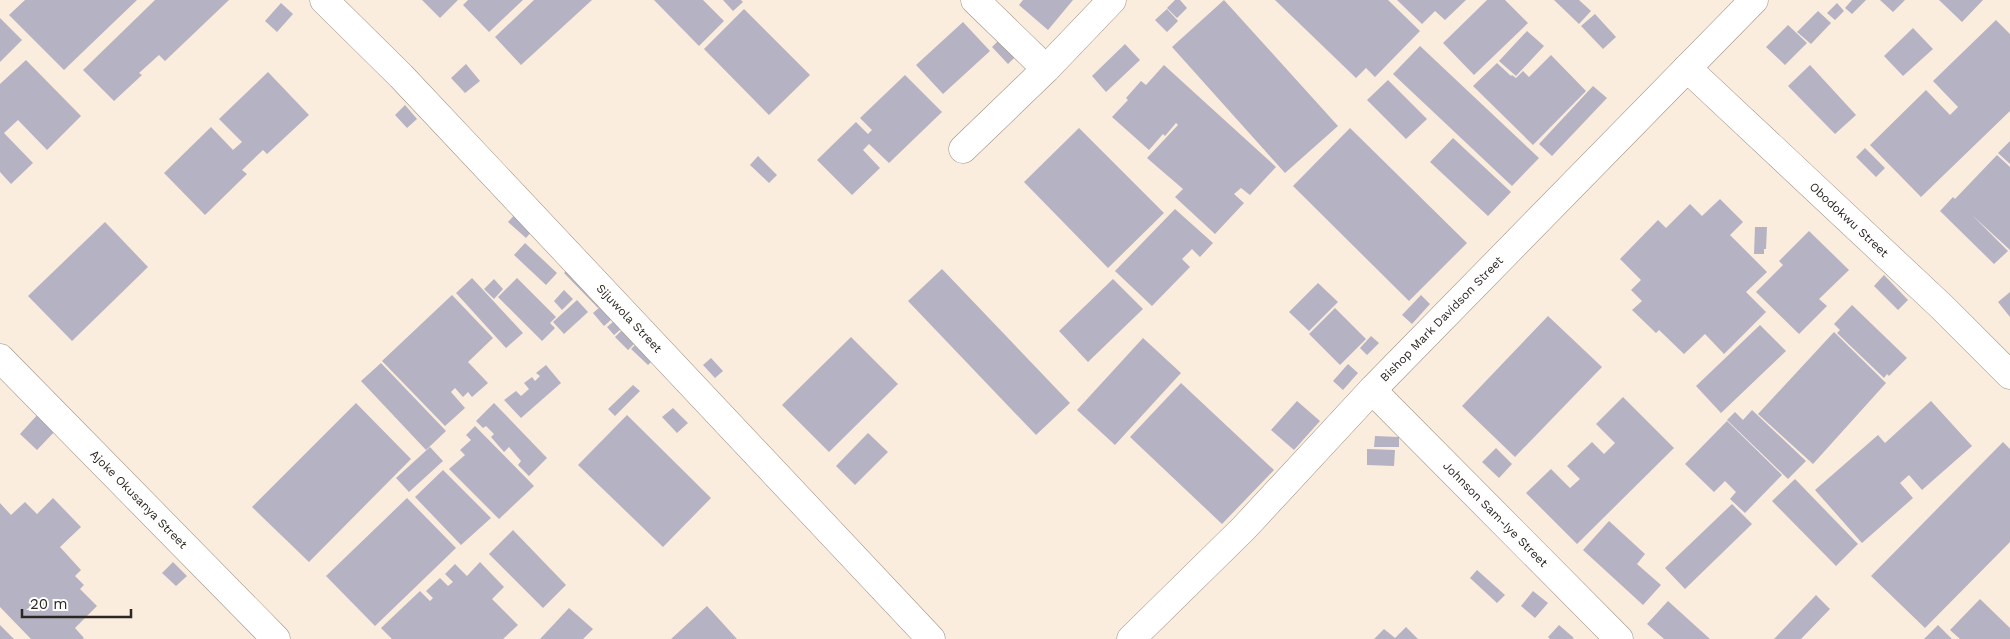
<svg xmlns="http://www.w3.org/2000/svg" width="2010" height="639" viewBox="0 0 2010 639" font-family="'Work Sans',sans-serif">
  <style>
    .building { fill: #b5b2c3 }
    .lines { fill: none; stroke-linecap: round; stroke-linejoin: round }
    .minor-casing { stroke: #9b8f81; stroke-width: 29 }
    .minor { stroke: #fff; stroke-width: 28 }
    .labels { text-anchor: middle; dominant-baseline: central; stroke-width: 4; stroke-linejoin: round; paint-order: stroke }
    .street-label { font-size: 12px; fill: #2c2722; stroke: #fff }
  </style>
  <rect width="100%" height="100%" fill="#faeddd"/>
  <!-- building -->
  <path class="building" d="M25 0H137L64 70 9 15Z
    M155 0H229L165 61 159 55 139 73 142 75 114 101 83 70Z
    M422 0H458L440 18Z
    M468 0H523L489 32 463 5Z
    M534 0H592L521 65 495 37Z
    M654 0H703L724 21 699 46Z
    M723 0H741L743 2 733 11Z
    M1023 0H1073L1048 30 1019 5Z
    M1175 0H1180L1187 8 1177 18 1167 8Z
    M1224 0 1338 126 1285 173 1172 47Z
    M1275 0H1388L1420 31 1375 77 1366 68 1356 78Z
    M1397 0H1466L1445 20 1435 11 1422 24Z
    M1487 0H1505L1528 23 1474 75 1443 43Z
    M1554 0H1579L1591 11 1579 24Z
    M1852 0H1866L1852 14 1845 8Z
    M1880 0H1905L1893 12Z
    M1939 0H1983L1962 22Z
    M281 3 293 14 277 32 265 21Z
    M1837 3 1844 11 1835 20 1827 13Z
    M744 9 810 75 769 115 704 49Z
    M1167 9 1178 21 1167 32 1155 20Z
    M1818 11 1831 23 1811 44 1797 32Z
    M1595 14 1616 37 1603 49 1581 26Z
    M0 18 22 40 0 62Z
    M1996 20 2010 34V111L1921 197 1870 145 1926 90 1950 115 1958 107 1933 81Z
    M963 22 990 51 943 94 916 65Z
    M1788 25 1807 43 1785 65 1766 47Z
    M1913 28 1933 49 1903 76 1884 56Z
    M1527 31 1544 46 1516 76 1499 61Z
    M1001 38 1018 54 1008 64 992 47Z
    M1125 44 1140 60 1106 92 1092 76Z
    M1420 46 1539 158 1512 186 1393 74Z
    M1551 55 1586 91 1533 145 1473 86 1497 63 1511 76 1512 75 1516 78 1523 71 1529 77Z
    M26 60 81 116 47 150 18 120 4 133 33 163 11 184 0 172V84Z
    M466 64 480 81 465 93 451 78Z
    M1164 65 1276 167 1250 195 1241 188 1234 194 1244 203 1215 234 1175 197 1183 189 1147 158 1178 125 1176 123 1165 136 1163 134 1149 150 1112 117 1128 100 1126 98 1141 81 1146 85Z
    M1810 65 1856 115 1835 134 1788 86Z
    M268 72 309 115 267 154 263 150 242 170 247 174 205 215 164 173 211 127 233 150 242 142 219 119Z
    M905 75 942 112 889 163 869 144 863 150 880 168 852 195 817 160 856 122 868 134 872 130 860 118Z
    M1388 80 1427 119 1406 139 1367 100Z
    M1593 86 1607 98 1552 156 1539 144Z
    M405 105 417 119 407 128 395 115Z
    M1079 128 1164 213 1108 268 1024 182Z
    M1350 128 1467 243 1409 301 1293 186Z
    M1453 138 1511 192 1488 216 1430 162Z
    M2010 141V164L1998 153Z
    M1865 148 1885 168 1876 177 1856 157Z
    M1997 155 2010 167V250L1972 215 2008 251 1994 264 1940 211 1953 197 1955 199Z
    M758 156 777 175 769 183 750 165Z
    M1720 199 1743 222 1730 235 1767 272 1746 292 1766 312 1724 354 1705 334 1684 354 1659 330 1656 333 1632 310 1642 301 1631 290 1641 280 1620 259 1658 220 1666 228 1690 204 1702 216Z
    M520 209 537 225 526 238 508 222Z
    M1175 209 1213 243 1200 257 1192 249 1182 259 1190 267 1152 306 1115 271Z
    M105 222 148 267 72 341 28 296Z
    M1755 227H1767L1766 249H1764V254H1754Z
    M1809 231 1849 270 1819 299 1827 306 1799 334 1756 292 1783 265 1779 261Z
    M525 243 557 273 546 285 514 255Z
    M575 263 608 298 598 308 564 273Z
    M942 269 1070 403 1036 435 908 301Z
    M1884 275 1908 300 1898 310 1874 286Z
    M472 278 523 333 506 348 456 293Z
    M517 278 556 317 550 323 555 328 542 341 498 297Z
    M494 279 503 289 494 299 484 289Z
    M1113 279 1143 309 1088 362 1059 331Z
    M1318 283 1338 302 1309 331 1289 312Z
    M564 290 573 299 562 310 554 301Z
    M2010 292V317L1998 302Z
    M452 295 493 338 468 362 488 383 472 397 468 392 463 397 455 388 451 392 465 408 445 426 382 361Z
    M1421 295 1430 304 1412 324 1402 315Z
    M577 300 588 312 564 334 553 322Z
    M1852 305 1907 358 1889 376 1887 374 1884 378 1837 333 1840 330 1834 324Z
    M601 306 612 319 604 326 593 313Z
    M1335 308 1366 339 1340 365 1309 334Z
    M1548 316 1602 367 1515 457 1462 406Z
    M614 321 621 329 614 335 607 327Z
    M1760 325 1786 351 1721 413 1696 386Z
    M622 330 635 343 628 350 615 337Z
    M1834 332 1886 383 1813 464 1758 414Z
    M1371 336 1379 343 1367 355 1360 348Z
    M851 337 898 384 829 452 782 405Z
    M1143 338 1181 373 1115 445 1077 410Z
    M636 344 656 357 648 365 631 349Z
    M711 358 723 371 715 378 703 365Z
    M381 363 446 431 426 450 361 381Z
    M1348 364 1358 373 1343 390 1333 381Z
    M546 365 561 383 521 418 504 400 516 391 521 396 529 389 524 383 532 377 535 381 540 376 536 373Z
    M1181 383 1274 470 1222 524 1130 437Z
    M633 385 640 391 615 416 608 409Z
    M1623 397 1674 448 1577 544 1526 493 1551 469 1570 488 1580 479 1567 466 1592 442 1604 454 1615 443 1596 424Z
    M1297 401 1320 421 1294 450 1271 430Z
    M1931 401 1972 446 1922 490 1909 475 1900 483 1913 498 1862 543 1815 490 1878 435 1885 443Z
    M356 403 411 459 309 562 252 507Z
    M494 403 547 458 529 476 518 465 521 461 509 447 504 452 491 437 494 434 486 426 483 428 476 421Z
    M673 408 688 423 677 433 662 417Z
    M1752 410 1806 461 1788 479 1727 420 1735 412 1743 420Z
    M39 413 57 429 37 450 20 434Z
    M627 415 711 498 663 547 578 465Z
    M1727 421 1782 475 1745 513 1730 499 1736 492 1725 481 1714 492 1685 464Z
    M475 426 534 486 499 519 449 469 465 455 460 450 471 440 466 435Z
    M868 433 888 452 855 485 836 466Z
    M1375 436 1399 437V447H1374Z
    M2003 442 2010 449V542L1925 628 1871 576Z
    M430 447 443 461 409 492 396 478Z
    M1496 448 1512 464 1499 478 1482 462Z
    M1367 449 1395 450 1394 466 1367 465Z
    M443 470 491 518 461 545 415 497Z
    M1795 479 1858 544 1836 566 1772 501Z
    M53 498 81 527 60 547 81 570 75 576 84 585 80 589 97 606 75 628 84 638 83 639H31L0 607V503L11 515 25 502 37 514Z
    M407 498 456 548 375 626 326 576Z
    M1732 504 1752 524 1685 589 1665 568Z
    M1609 521 1645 554 1637 564 1661 585 1643 605 1583 550Z
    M513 530 566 585 543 608 489 554Z
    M173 562 187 576 176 586 162 573Z
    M480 562 504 587 492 599 518 625 503 639H392L381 628 420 591 430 601 433 598 426 591 440 578 448 586 453 582 445 574 455 564 467 576Z
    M1477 570 1505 595 1497 603 1470 578Z
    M1533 591 1548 603 1535 618 1521 606Z
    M1816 595 1830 609 1801 639H1774Z
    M1980 599 2010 628V639H1960L1950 630Z
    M1668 601 1710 639H1664L1647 624Z
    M707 606 737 639H671Z
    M569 608 593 629 583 639H540Z
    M0 625 14 639H0Z
    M1559 625 1574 638 1572 639H1550L1548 637Z
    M1938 625 1952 639H1924Z
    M1406 627 1418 639H1374L1384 629 1395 638Z"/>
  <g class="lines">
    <!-- minor casing -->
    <g class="minor-casing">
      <g id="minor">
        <path id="s1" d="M324 0 401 76 931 639"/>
        <path d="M975 0 1046 69"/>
        <path id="s2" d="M1687 68 1942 307 2010 375"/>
        <path d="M963 149 1046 69 1112 0"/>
        <path id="s3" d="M0 358 276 639"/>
        <path id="s4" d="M1372 390 1619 639"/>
        <path id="s5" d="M1131 639 1244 528 1372 390 1754 0"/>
      </g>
    </g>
    <!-- minor -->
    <use href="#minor" class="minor"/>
  </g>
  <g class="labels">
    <!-- street labels -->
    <g class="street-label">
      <text stroke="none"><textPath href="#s2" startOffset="222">Obodokwu Street</textPath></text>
      <text stroke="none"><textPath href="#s1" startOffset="441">Sijuwola Street</textPath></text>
      <text stroke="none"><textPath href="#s5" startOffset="446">Bishop Mark Davidson Street</textPath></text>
      <text stroke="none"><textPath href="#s3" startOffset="198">Ajoke Okusanya Street</textPath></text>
      <text stroke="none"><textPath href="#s4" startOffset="175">Johnson Sam-Iye Street</textPath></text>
    </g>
  </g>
  <!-- scale -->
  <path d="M22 609v8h109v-8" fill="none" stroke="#2c2722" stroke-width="2.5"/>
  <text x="30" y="609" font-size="15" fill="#2c2722" stroke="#ffffff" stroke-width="4" paint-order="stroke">20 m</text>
</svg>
